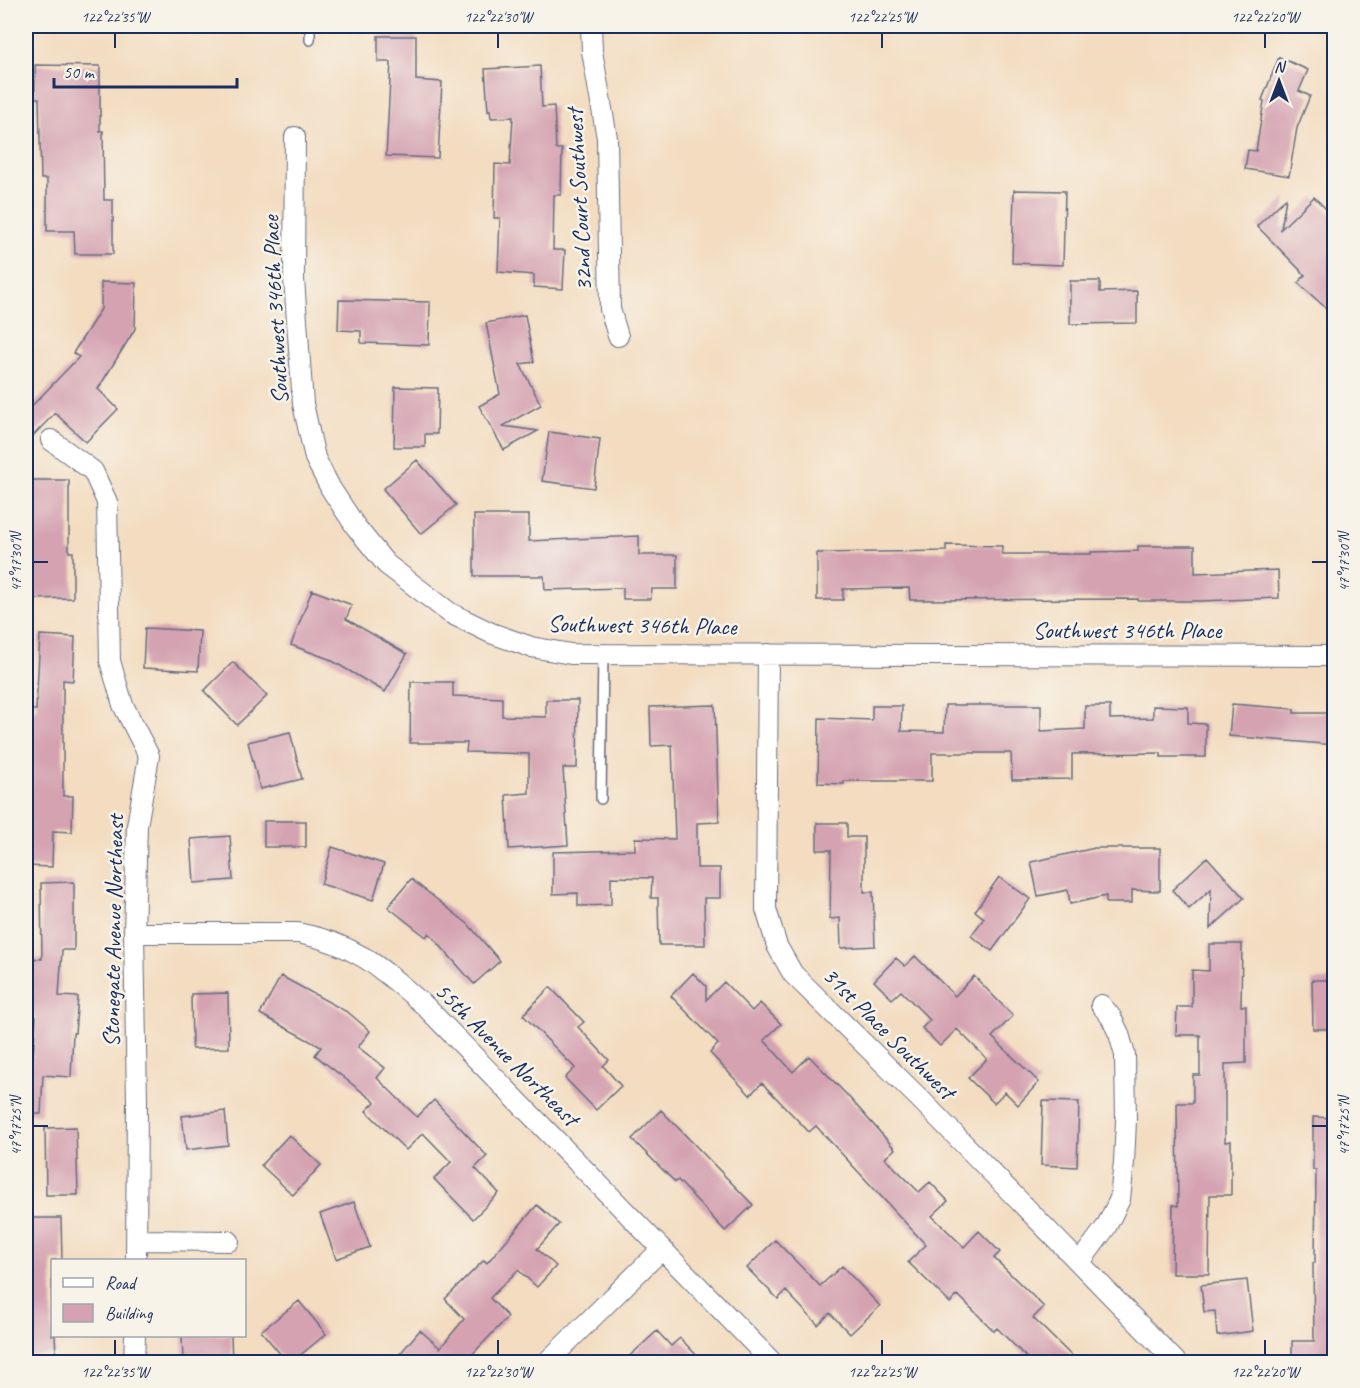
<svg xmlns="http://www.w3.org/2000/svg" width="1360" height="1388" viewBox="0 0 1360 1388" font-family="Caveat,sans-serif">
  <style>
    .building { fill: #d4a2b1 }
    .lines { fill: none; stroke-linecap: round; stroke-linejoin: round }
    .lane-casing { stroke: #676c80; stroke-width: 12 }
    .street-casing { stroke: #676c80; stroke-width: 22 }
    .lane { stroke: #fff; stroke-width: 9 }
    .street { stroke: #fff; stroke-width: 20 }
    .ticks { fill: none; stroke: #1b2f5e; stroke-width: 2 }
    .labels { text-anchor: middle; dominant-baseline: central; stroke-width: 5; stroke-linejoin: round; paint-order: stroke }
    .street-label { font-size: 24px; fill: #1b2f5e; stroke: #f7f3e8 }
    .neatline { fill: none; stroke: #1b2f5e; stroke-width: 2 }
    .ticks-label { font-size: 15px; text-anchor: middle; fill: #1b2f5e }
  </style>
  <rect width="100%" height="100%" fill="#f7f3e8"/>
  <filter id="ink" filterUnits="userSpaceOnUse"><feTurbulence type="fractalNoise" baseFrequency=".0167" numOctaves="2"/><feDisplacementMap in="SourceGraphic" scale="12" xChannelSelector="R" yChannelSelector="G"/><feConvolveMatrix kernelMatrix="1 2 1 2 8 2 1 2 1" color-interpolation-filters="sRGB"/></filter>
  <filter id="wash" filterUnits="userSpaceOnUse"><feTurbulence type="fractalNoise" baseFrequency=".008" numOctaves="4" result="noise"/><feDisplacementMap in="SourceGraphic" scale="24" xChannelSelector="R" yChannelSelector="G"/><feGaussianBlur stdDeviation="1.35" result="paint"/><feColorMatrix in="noise" values="0 0 0 0 0 0 0 0 0 0 0 0 0 0 0 0 0 1.4 0 .05"/><feComposite in="paint" operator="in"/></filter>
  <g filter="url(#wash)">
    <rect width="100%" height="100%" fill="#f3dcc0"/>
    <g id="blocks">
      <!-- building -->
      <path class="building" d="M378 36H416V80L442 82 438 158 386 156 391 62H378Z
        M1279 57 1308 70 1299 91 1310 96 1297 128 1289 176 1245 169 1248 150 1256 151 1264 101 1262 100Z
        M35 65 100 66V131H103L104 200H113V254H75L74 231H47V179H41L39 98H35Z
        M540 66 542 107 554 106 556 149H562L561 195H554L553 250H565L563 289 534 287V275L498 272 500 218H494L495 164 510 165 513 117 491 118 490 110 488 111 485 69Z
        M1014 190 1065 191 1063 265 1012 263Z
        M1314 197 1335 218V316L1298 283 1305 275 1257 226 1286 198 1281 229Z
        M1070 281H1100V292L1137 291V323L1070 324Z
        M101 282 136 283 135 329 98 389 118 409 86 442 55 413 26 443V412L79 357 73 353 101 309Z
        M339 300 430 302 429 345 361 343V331L338 330Z
        M525 315 534 362 520 364 541 405 503 426 538 431 504 450 479 406 500 394 486 323Z
        M395 387 438 388 437 434H425V447H394Z
        M549 432 600 439 594 488 542 481Z
        M417 460 456 505 421 534 383 489Z
        M26 480H69V552H73V598L26 599Z
        M474 515H529V541L639 536V555H677V589H652L651 599H623V588L545 590 544 576H474Z
        M946 545 1002 546V554H1091V552L1138 551V546H1195V573L1278 570 1279 598 1200 601H1138V599L910 600 909 588 843 589V600H817V553L946 551Z
        M312 590 352 605 346 619 407 654 385 692 329 659 291 645Z
        M145 628 200 631 198 671 143 668Z
        M40 635 75 637 73 681 63 680V796H73L72 832 53 831 52 867 26 866V794H31V710H36Z
        M233 662 267 696 237 725 204 691Z
        M411 682H453V696L502 698V716L546 717V700H578L577 768H563L568 845 509 849 506 795 529 793V754L466 752 467 743H410Z
        M1232 704 1294 709V713H1335V745L1229 736Z
        M715 705 719 822 697 823V868H720V898H704L705 945H659L658 898H651L652 878 611 877V905L578 906V893L553 894V852L635 850V838L675 839 672 745 651 746 650 707Z
        M945 705H1041V731L1085 729V706H1110V719L1153 718V706L1188 707V723L1206 724V757H1161V753L1072 754V779L1012 780 1011 753H932V781H844V784L818 783 819 718 872 720V706H902L901 731 944 732Z
        M290 732 302 779 260 789 248 742Z
        M264 821H306V847H264Z
        M817 823H847V837H864V892H873L875 946 841 948 840 918 830 919 831 850H817Z
        M230 836 233 880 194 883 191 839Z
        M332 847 384 864 373 900 321 884Z
        M1095 848H1160V891L1132 890V903H1106V896L1070 904 1068 890 1038 896 1031 862Z
        M1207 857 1244 898 1210 929 1211 889 1189 909 1172 890Z
        M999 877 1030 899 992 951 971 936 984 918 975 911Z
        M411 879 468 924 500 961 474 984 429 933 426 937 388 907Z
        M74 882V950H62L59 996 78 997 75 1033H73L71 1077 43 1075 41 1114H26V1056L33 1057 36 1017 26 1016V958L42 959 41 883Z
        M1209 944H1242L1241 1006H1246V1063L1225 1064V1142L1231 1141V1195H1210L1209 1274H1172L1173 1205 1178 1206 1177 1103H1193V1075H1200V1035H1176L1177 1007H1192V970L1209 971Z
        M915 956 955 996 974 976 1013 1016 992 1037 1039 1082 1018 1105 1005 1092 994 1103 968 1078 987 1059 957 1029 940 1046 922 1028 930 1020 901 991 892 999 874 981 896 958 905 966Z
        M693 973 706 986V1000L724 982 752 1011 760 1003 781 1024 764 1040 793 1072 809 1056 847 1095 895 1149 885 1158 919 1192 930 1182 948 1201 932 1216 964 1247 979 1231 1000 1252 994 1258 1044 1307 1033 1318 1078 1362H1031L997 1328 994 1331 958 1295 950 1303 908 1262 926 1245 816 1126 809 1132 762 1083 750 1095 710 1053 718 1044 671 996Z
        M281 976 349 1013 370 1031 358 1047 385 1068 377 1078 417 1117 434 1100 487 1156 475 1168 499 1193 473 1219 434 1179 451 1162 423 1133 406 1150 366 1111 375 1102 315 1055 321 1047 260 1014Z
        M1312 980H1335V1029H1313Z
        M550 987 584 1022 578 1027 609 1060 603 1066 621 1086 596 1110 565 1078 575 1068 523 1015Z
        M228 993 229 1048 192 1049 191 994Z
        M1043 1101 1079 1102 1077 1167 1041 1165Z
        M661 1110 753 1205 725 1231 678 1180 675 1182 632 1139Z
        M225 1111 228 1145 186 1150 182 1116Z
        M1313 1117 1335 1118V1362H1292V1341H1314L1313 1263H1315L1316 1170H1313Z
        M76 1127 78 1195H46L45 1128Z
        M289 1135 321 1165 293 1195 261 1165Z
        M354 1202 370 1247 336 1259 320 1214Z
        M537 1205 559 1224 537 1249 556 1266 537 1287 518 1270 490 1298 508 1317 465 1362H393L420 1330 440 1348 464 1319 445 1299 484 1260 487 1263Z
        M26 1218H61L62 1260H52V1335H55L56 1354 27 1356Z
        M775 1240 820 1286 842 1266 880 1306 850 1334 830 1313 818 1325 786 1291 778 1299 747 1268Z
        M1247 1280 1253 1331 1217 1336 1215 1311 1204 1312 1201 1285Z
        M299 1301 326 1334 292 1362H287L261 1331Z
        M657 1331 671 1346 680 1338 703 1362H623Z
        M182 1335H231L232 1362H183Z"/>
    </g>
  </g>
  <g filter="url(#ink)">
    <use href="#blocks" fill-opacity="0" stroke="#676c80" stroke-width="1.5"/>
    <g class="lines">
      <!-- lane casing -->
      <g class="lane-casing">
        <path id="lane" d="M310 26V40
          M601 799 603 654"/>
      </g>
      <!-- street casing -->
      <g class="street-casing">
        <path id="street" d="M591 26 592 51 607 138 610 309 618 336
          M295 137 294 279 303 404 315 458 331 489 356 527 386 564 450 613 491 633 531 647 571 654 1334 656
          M51 440 93 471 107 502 110 661 123 705 149 756 137 826 134 933 137 1100 136 1260
          M768 654 766 909 777 946 793 974 921 1100 1176 1362
          M134 933H298C356 944 381 968 424 1005L772 1362
          M137 1240 229 1241
          M1080 1262 1106 1227 1120 1199 1124 1162 1126 1121 1125 1055 1119 1034 1111 1017 1101 1005
          M134 1362 135 1336
          M547 1362 662 1249"/>
      </g>
      <!-- lane -->
      <use href="#lane" class="lane"/>
      <!-- street -->
      <use href="#street" class="street"/>
    </g>
  </g>
  <!-- ticks -->
  <path class="ticks" d="M115 33V48M498 33V48M882 33V48M1265 33V48M33 562H48M1312 562H1327M33 1126H48M1312 1126H1327M115 1340V1355M498 1340V1355M882 1340V1355M1265 1340V1355"/>
  <g class="labels">
    <!-- street labels -->
    <g class="street-label">
      <text transform="translate(579 200) rotate(-93)">32nd Court Southwest</text>
      <text transform="translate(275 310) rotate(-93)">Southwest 346th Place</text>
      <text transform="translate(642 625) rotate(1)">Southwest 346th Place</text>
      <text x="1127" y="630">Southwest 346th Place</text>
      <text transform="translate(113 931) rotate(-89)">Stonegate Avenue Northeast</text>
      <text transform="translate(889 1033) rotate(45)">31st Place Southwest</text>
      <text transform="translate(507 1054) rotate(45)">55th Avenue Northeast</text>
    </g>
  </g>
  <!-- margin -->
  <rect width="1360" height="1388" fill="none" stroke="#f7f3e8" stroke-width="66"/>
  <!-- legend -->
  <rect x="51" y="1259" width="195" height="78" fill="#f7f3e8" stroke="#9fa5b1" stroke-width="1.5"/>
  <rect x="63" y="1278" width="30" height="9" fill="#ffffff" stroke="#9fa5b1" stroke-width="1.5"/>
  <text x="105" y="1289" font-size="18" fill="#1b2f5e">Road</text>
  <rect x="63" y="1304" width="30" height="18" fill="#d4a2b1" stroke="#9fa5b1" stroke-width="1.5"/>
  <text x="105" y="1319" font-size="18" fill="#1b2f5e">Building</text>
  <!-- north arrow -->
  <g transform="translate(1279 81)" stroke="#f7f3e8" stroke-width="4.5" paint-order="stroke">
  <path d="M0-4.5L10 22L0 15L-10 22Z" fill="#1b2f5e"/>
  <text y="-9" font-size="16" font-weight="bold" text-anchor="middle" fill="#1b2f5e">N</text>
  </g>
  <!-- scale -->
  <path d="M54 78v9h183v-9" fill="none" stroke="#1b2f5e" stroke-width="3"/>
  <text x="63" y="78" font-size="18" fill="#1b2f5e" stroke="#f7f3e8" stroke-width="4.5" paint-order="stroke">50 m</text>
  <rect x="33" y="33" width="1294" height="1322" class="neatline"/>
  <g class="ticks-label">
    <text x="115" y="22">122°22'35"W</text>
    <text x="498" y="22">122°22'30"W</text>
    <text x="882" y="22">122°22'25"W</text>
    <text x="1265" y="22">122°22'20"W</text>
    <text transform="translate(16 562) rotate(-90)" y="5">47°17'30"N</text>
    <text transform="translate(1344 562) rotate(-90)" y="5">47°17'30"N</text>
    <text transform="translate(16 1126) rotate(-90)" y="5">47°17'25"N</text>
    <text transform="translate(1344 1126) rotate(-90)" y="5">47°17'25"N</text>
    <text x="115" y="1377">122°22'35"W</text>
    <text x="498" y="1377">122°22'30"W</text>
    <text x="882" y="1377">122°22'25"W</text>
    <text x="1265" y="1377">122°22'20"W</text>
  </g>
</svg>
